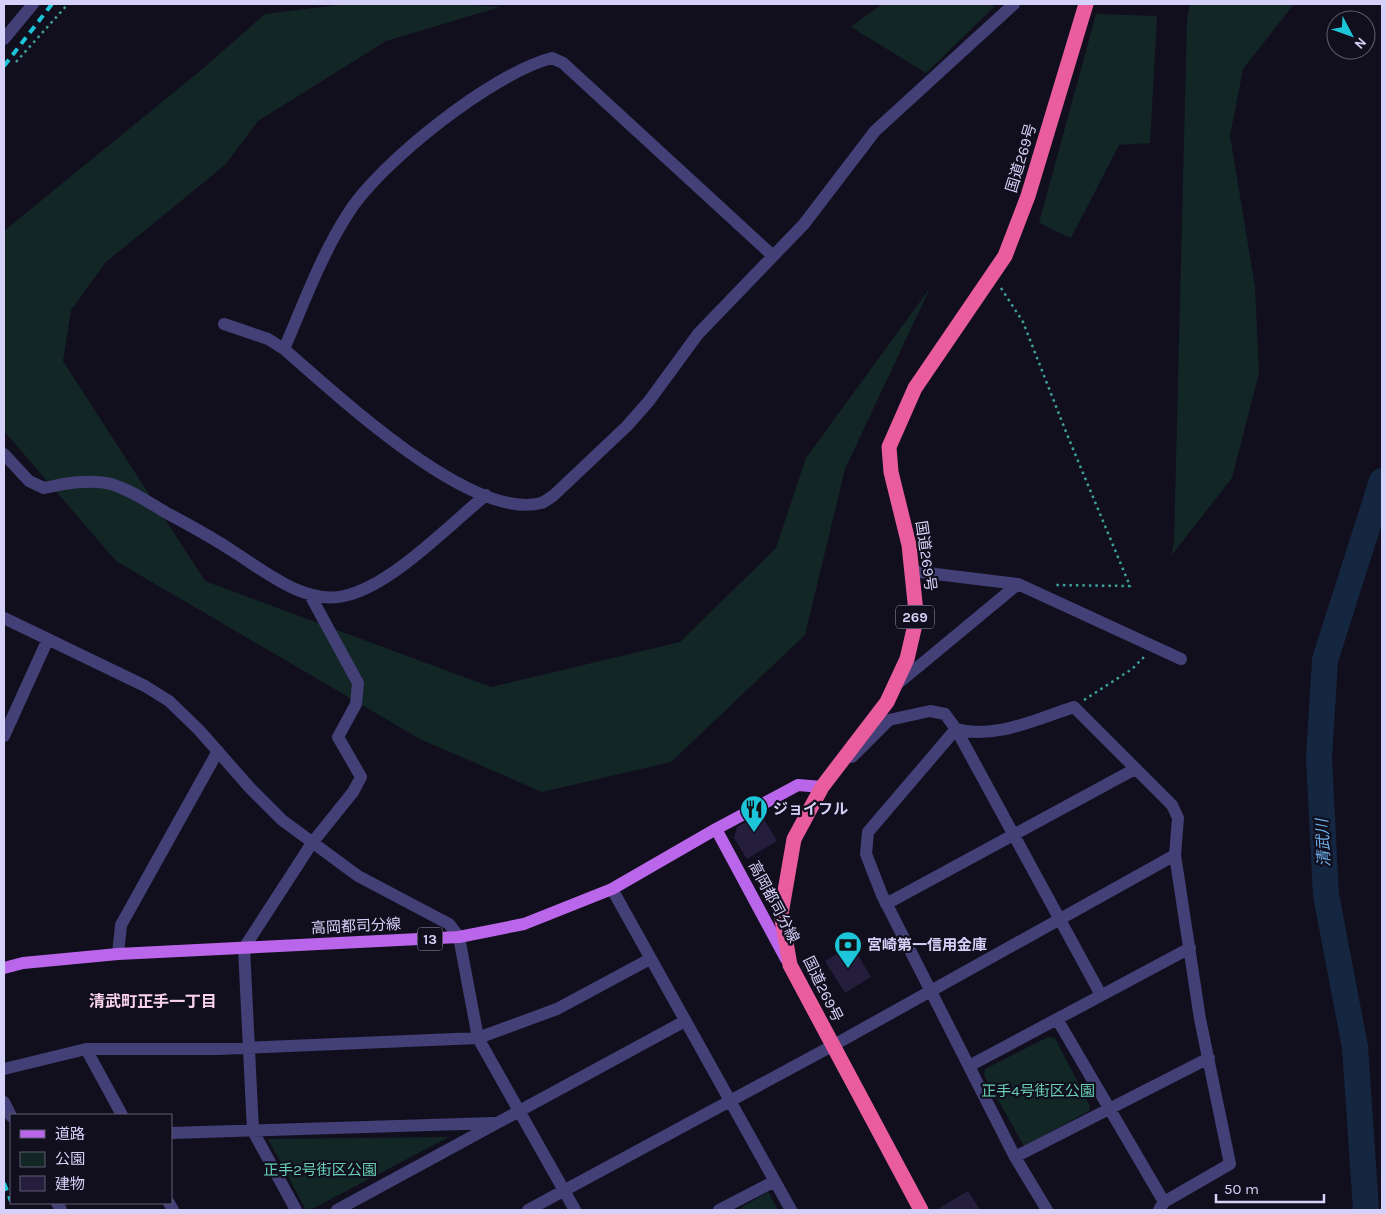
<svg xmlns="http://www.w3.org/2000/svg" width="1386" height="1214" viewBox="0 0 1386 1214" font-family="Karla,'Noto Sans JP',sans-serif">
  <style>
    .green { fill: #132626 }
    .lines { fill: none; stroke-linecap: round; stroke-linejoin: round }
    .river { stroke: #152641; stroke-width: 26 }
    .building { fill: #241d3c }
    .path { stroke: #3da19c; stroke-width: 2.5; stroke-dasharray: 2.5 4; stroke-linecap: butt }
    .minor { stroke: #424076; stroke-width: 12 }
    .major { stroke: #ba66ea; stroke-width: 12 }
    .highway { stroke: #e95c9e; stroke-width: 15 }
    .rail { stroke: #1dc5d9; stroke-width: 4; stroke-dasharray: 8 6; stroke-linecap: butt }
    .labels { text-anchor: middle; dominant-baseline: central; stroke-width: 4.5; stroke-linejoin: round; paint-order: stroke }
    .shield { fill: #110f1d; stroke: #9b97b7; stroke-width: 1 }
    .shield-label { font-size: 14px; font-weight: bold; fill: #d6d1f9 }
    .street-label { font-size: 15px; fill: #d6d1f9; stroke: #110f1d }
    .poi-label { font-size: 15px; font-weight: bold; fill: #d6d1f9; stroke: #110f1d; text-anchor: start }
    .park-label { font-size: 15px; fill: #67ceb5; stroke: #110f1d }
    .water-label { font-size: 16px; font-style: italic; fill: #6cb0eb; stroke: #110f1d }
    .neighbourhood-label { font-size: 16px; font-weight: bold; fill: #f9d3eb; stroke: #110f1d }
  </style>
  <rect width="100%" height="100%" fill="#110f1d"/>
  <!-- green -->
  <path class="green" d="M346 4H459L500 7 386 41 258 121 225 165 106 262 71 310 63 361 205 581 491 687 680 642 776 548 806 458 930 288 845 469 805 635 671 762 542 792 420 739 116 561 4 431V231L200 71 265 14Z
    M882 4H984L995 6 926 73 851 27Z
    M1190 4H1294L1243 69 1230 136 1255 287 1259 373 1232 478 1171 556 1174 543 1187 20Z
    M1096 14 1157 16 1150 143 1119 145 1071 238 1039 223Z
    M1048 1037 1055 1038 1090 1106 1089 1111 1024 1146 984 1075 985 1069Z
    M449 1137 310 1210H306L268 1139Z
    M768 1192 778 1210H737Z"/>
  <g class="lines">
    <!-- river -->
    <path class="river" d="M1366 1210 1355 1047 1326 895 1319 758 1325 660 1382 481"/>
  </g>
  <!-- building -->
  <path class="building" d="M761 814 777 841 747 859 734 838 737 827Z
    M852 945 871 977 845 993 825 961Z
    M968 1191 980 1210H936Z"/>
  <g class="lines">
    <!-- path -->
    <path class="path" d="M16 62 68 4
      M1001 288 1023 322 1066 432 1130 586 1054 585
      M1084 700 1132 669 1144 657"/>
    <!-- minor -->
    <path class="minor" d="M4 39 33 4
      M224 324 268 339 284 349C335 393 471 522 541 503 545 502 550 498 554 495L627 426 649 401 698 334 804 224 875 131 1014 4
      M284 349C304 303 321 255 349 212 382 161 493 73 552 58L563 63 772 255
      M4 454 29 481 44 488C63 483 92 479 111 484 131 490 148 502 165 512 187 524 210 536 231 550 263 570 304 605 344 596 391 586 448 526 486 495
      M911 571 1018 584
      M4 618 145 686 169 701 199 730 250 788 282 820 358 876 449 924 459 937 478 1038 575 1210
      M895 686 1018 584 1181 659
      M956 729C995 740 1036 719 1074 707L1172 805 1178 818 1175 855 1200 1019 1230 1164 1164 1202 1159 1210
      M956 729 868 832 866 854 882 895 1015 1157 1047 1210
      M4 736 48 639
      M852 757 889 720 930 711 945 714 956 729 1101 995
      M612 889 791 1210
      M886 904 1135 769
      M118 954 121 925 218 751
      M1057 1019 1164 1202
      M86 1049 122 1115
      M969 1066 1190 948
      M4 1069 86 1049H218L478 1038 557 1009 650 959
      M4 1102 11 1116
      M171 1133 494 1123
      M1015 1157 1209 1058
      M57 1203 61 1210
      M169 1203 173 1210
      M296 1210 253 1131 244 948 312 843 353 792 361 777 338 737 356 704 358 683 310 595
      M337 1210 685 1021
      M528 1210 832 1046 1175 855
      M719 1210 775 1181"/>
    <!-- major -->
    <path class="major" d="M716 829 786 959
      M4 968 23 963 118 954 459 937 524 924 612 889 716 829 798 785 822 787"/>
    <!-- highway -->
    <path class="highway" d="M921 1210 790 965 781 914 794 839 822 787 887 702 907 659 914 629 916 612 909 545 891 472 889 447 915 388 1005 256 1028 196 1086 4"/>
    <!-- rail -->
    <path class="rail" d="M4 66 52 4
      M4 1183 11 1201"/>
  </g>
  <!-- icons -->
  <defs>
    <g id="restaurant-pin" transform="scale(1.4375)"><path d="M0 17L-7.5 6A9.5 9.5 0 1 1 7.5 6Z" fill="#1dc5d9" stroke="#110f1d"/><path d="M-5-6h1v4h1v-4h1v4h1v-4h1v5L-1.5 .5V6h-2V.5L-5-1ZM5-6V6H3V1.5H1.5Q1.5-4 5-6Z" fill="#111"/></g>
    <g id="bank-pin" transform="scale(1.4375)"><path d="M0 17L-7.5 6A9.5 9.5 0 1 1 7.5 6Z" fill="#1dc5d9" stroke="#110f1d"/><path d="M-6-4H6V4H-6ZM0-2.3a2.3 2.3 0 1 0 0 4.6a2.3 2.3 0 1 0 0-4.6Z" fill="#111"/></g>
  </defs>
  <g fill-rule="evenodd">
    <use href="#restaurant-pin" x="754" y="809"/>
    <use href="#bank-pin" x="848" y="945"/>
  </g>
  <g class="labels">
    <!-- shield labels -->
    <g class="shield">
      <rect x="896" y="605.5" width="38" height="23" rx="4"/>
      <rect x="417.5" y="927.5" width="25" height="23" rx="4"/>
    </g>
    <g class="shield-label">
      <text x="915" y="617">269</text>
      <text x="430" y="939">13</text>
    </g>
    <!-- street labels -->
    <g class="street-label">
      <text transform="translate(1021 158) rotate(-73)">国道269号</text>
      <text transform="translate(926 556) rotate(82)">国道269号</text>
      <text transform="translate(774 902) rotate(62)">高岡都司分線</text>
      <text transform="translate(356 926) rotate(-3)">高岡都司分線</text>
      <text transform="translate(823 989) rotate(64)">国道269号</text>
    </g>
    <!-- poi labels -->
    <g class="poi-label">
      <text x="773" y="809">ジョイフル</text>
      <text x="867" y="945">宮崎第一信用金庫</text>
    </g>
    <!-- park labels -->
    <g class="park-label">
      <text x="1038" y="1091">正手4号街区公園</text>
      <text x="320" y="1170">正手2号街区公園</text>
    </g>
    <!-- water labels -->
    <g class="water-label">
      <text transform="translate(1323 843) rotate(-93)">清武川</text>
    </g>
    <!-- neighbourhood labels -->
    <g class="neighbourhood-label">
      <text x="153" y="1001">清武町正手一丁目</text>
    </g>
  </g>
  <!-- border -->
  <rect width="1386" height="1214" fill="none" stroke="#d6d1f9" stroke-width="10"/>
  <!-- legend -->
  <rect x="10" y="1114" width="162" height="90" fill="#110f1d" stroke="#605d75"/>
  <rect x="20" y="1130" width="25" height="8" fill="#ba66ea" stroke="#605d75"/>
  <text x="55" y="1139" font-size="15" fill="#d6d1f9">道路</text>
  <rect x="20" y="1152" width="25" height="15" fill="#132626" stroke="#605d75"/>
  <text x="55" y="1164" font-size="15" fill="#d6d1f9">公園</text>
  <rect x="20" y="1176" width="25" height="15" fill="#241d3c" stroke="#605d75"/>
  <text x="55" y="1189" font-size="15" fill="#d6d1f9">建物</text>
  <!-- north arrow -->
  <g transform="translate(1351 35) rotate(131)"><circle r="24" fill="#110f1d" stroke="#605d75"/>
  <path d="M0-4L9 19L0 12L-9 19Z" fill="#1dc5d9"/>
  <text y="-8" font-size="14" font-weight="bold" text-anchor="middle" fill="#d6d1f9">N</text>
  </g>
  <!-- scale -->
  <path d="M1216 1194v8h108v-8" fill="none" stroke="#d6d1f9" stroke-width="2.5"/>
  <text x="1224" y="1194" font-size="15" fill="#d6d1f9" stroke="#110f1d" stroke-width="4" paint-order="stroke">50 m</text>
</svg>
